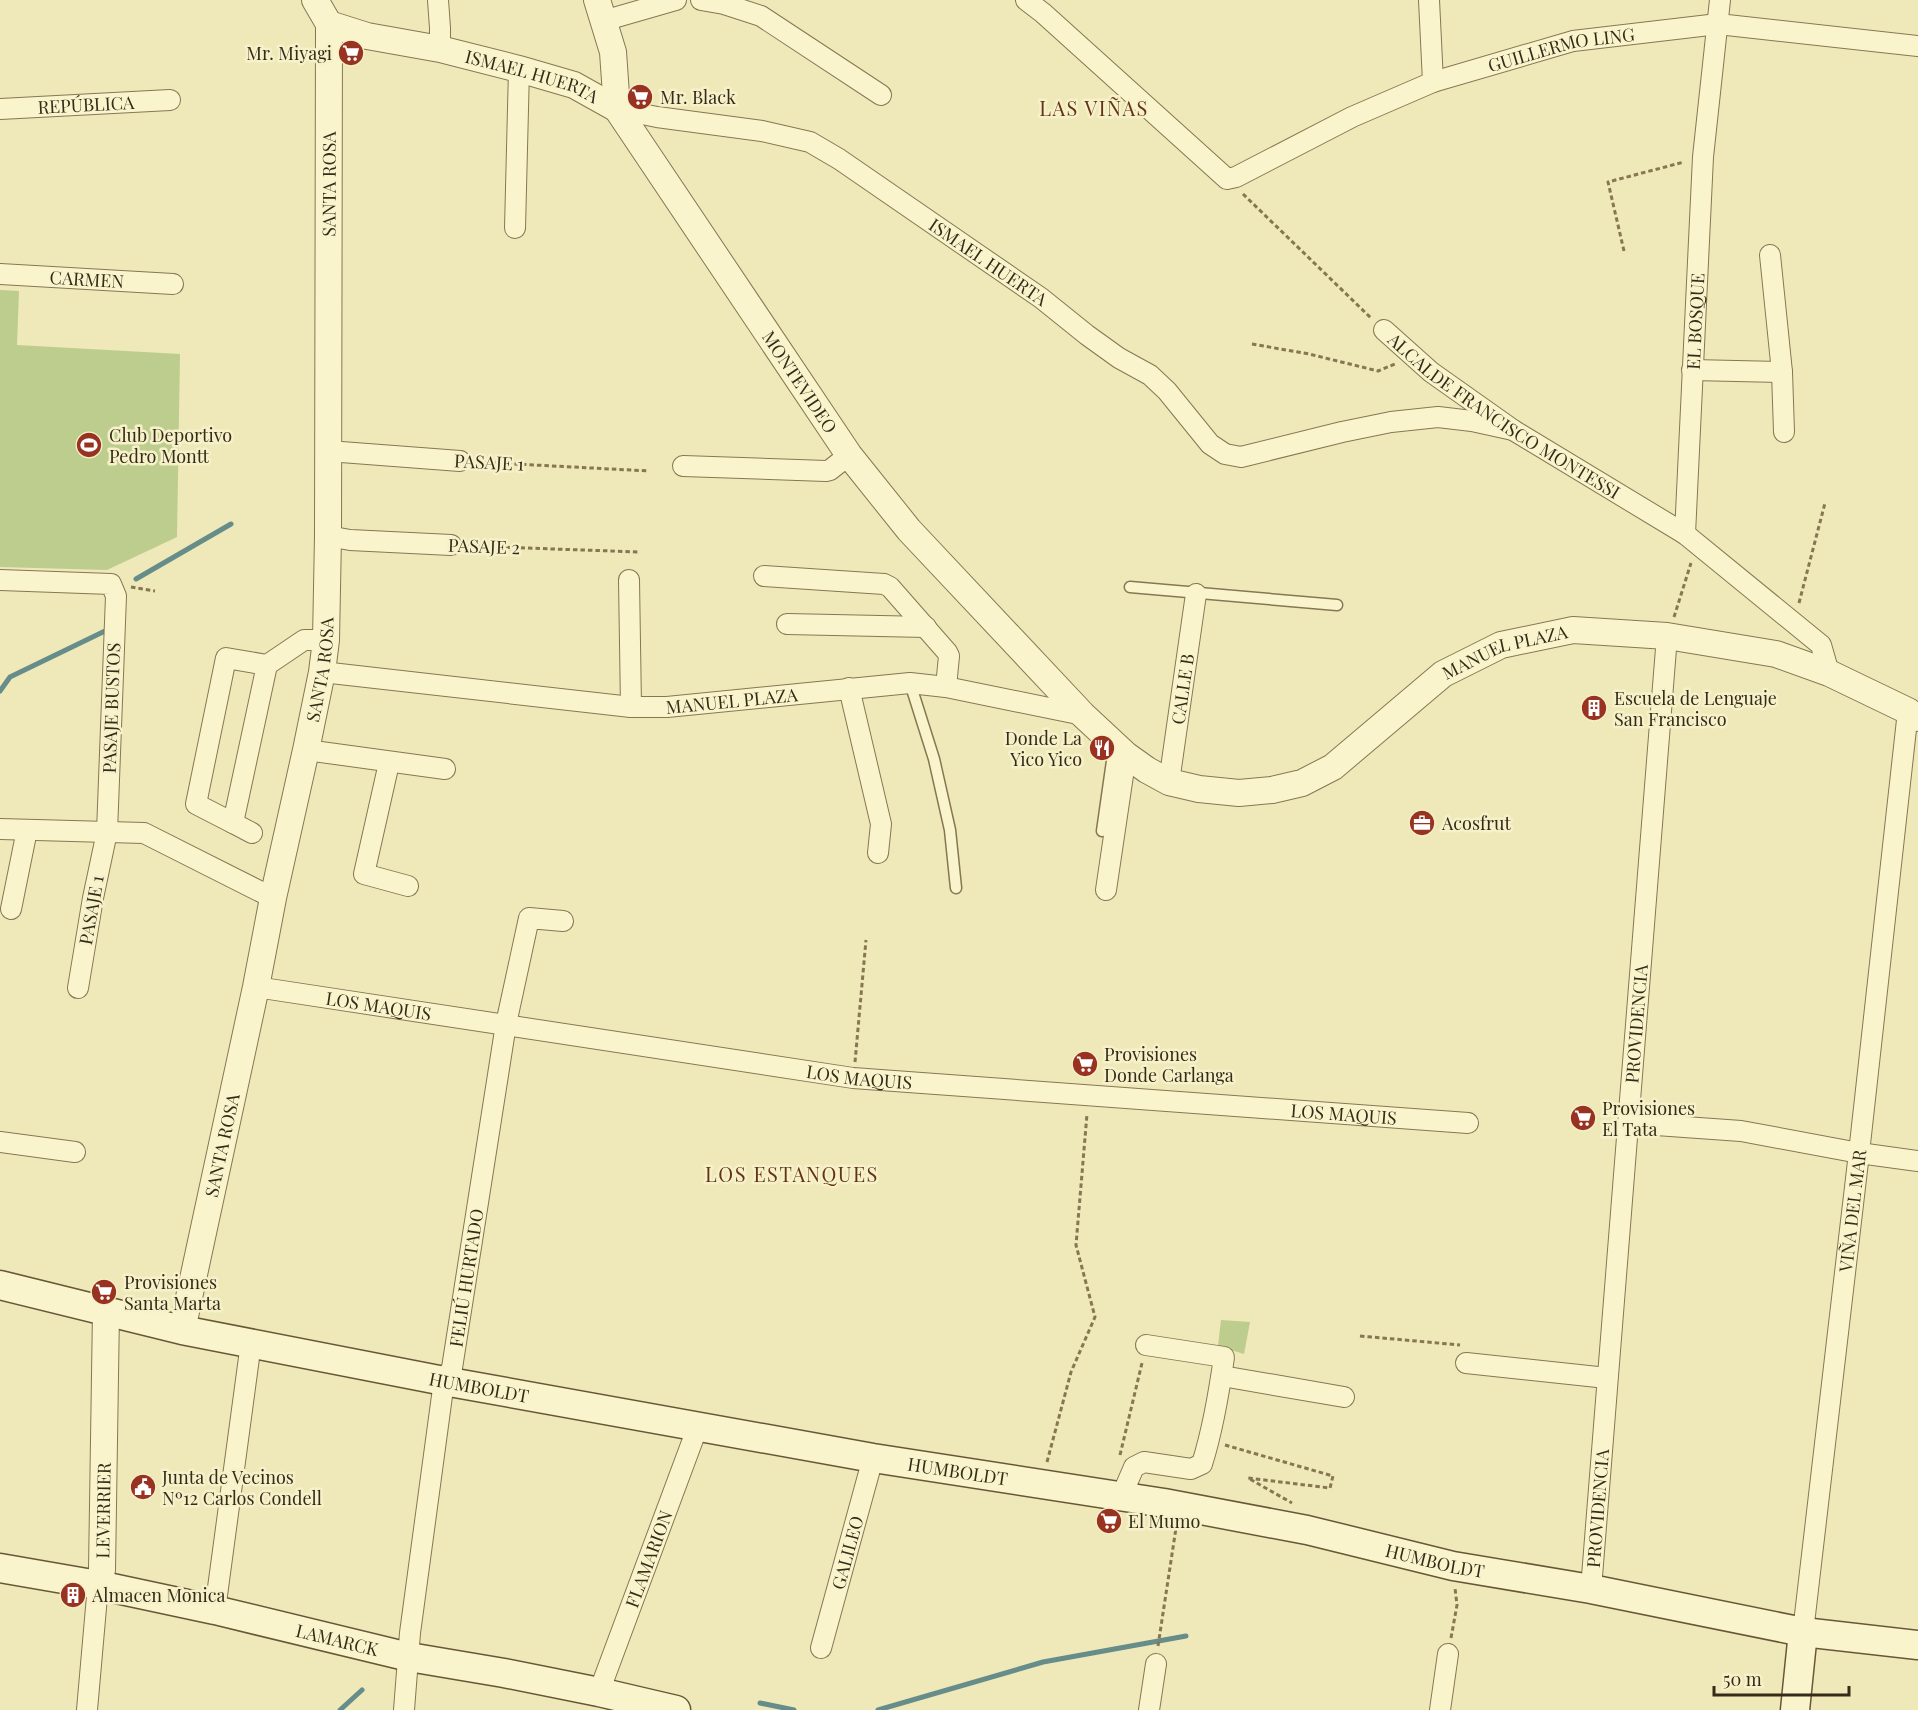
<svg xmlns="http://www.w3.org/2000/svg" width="1918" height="1710" viewBox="0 0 1918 1710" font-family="'Playfair Display',serif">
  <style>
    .green { fill: #bccd8e }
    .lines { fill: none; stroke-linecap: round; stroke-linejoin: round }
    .stream { stroke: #668d89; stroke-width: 5 }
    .service-casing { stroke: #867753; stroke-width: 13 }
    .minor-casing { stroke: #867753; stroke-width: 22 }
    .tertiary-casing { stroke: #867753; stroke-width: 28 }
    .secondary-casing { stroke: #685737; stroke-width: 31 }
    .path { stroke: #867753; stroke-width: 3; stroke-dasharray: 4.5 3; stroke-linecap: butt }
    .service { stroke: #faf4cc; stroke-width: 10 }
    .minor { stroke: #faf4cc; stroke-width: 20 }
    .tertiary { stroke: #faf4cc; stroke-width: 26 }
    .secondary { stroke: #faf4cc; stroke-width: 28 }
    .labels { text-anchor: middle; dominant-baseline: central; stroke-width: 5; stroke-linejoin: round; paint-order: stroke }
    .street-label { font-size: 18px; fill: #342b19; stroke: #f7f1c9 }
    .poi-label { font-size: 18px; fill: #342b19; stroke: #f7f1c9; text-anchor: start }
    .neighbourhood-label { font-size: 20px; letter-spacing: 1.5px; fill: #633317; stroke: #f7f1c9 }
  </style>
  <rect width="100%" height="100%" fill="#efe8b9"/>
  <!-- green -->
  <path class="green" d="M0 290 19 291 17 345 180 354 177 537 107 570 0 567Z
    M1221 1320 1250 1322 1244 1354 1218 1346Z"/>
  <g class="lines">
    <!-- stream -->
    <path class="stream" d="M136 579 231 524
      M0 691 10 677 105 631
      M760 1703 794 1710
      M340 1710 362 1690
      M878 1710 1043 1662 1186 1636"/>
    <!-- service casing -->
    <g class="service-casing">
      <path id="service" d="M1130 587 1337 605
        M910 683 934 759 950 830 956 888
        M1102 831 1114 747"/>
    </g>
    <!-- minor casing -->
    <g class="minor-casing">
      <g id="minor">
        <path d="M438 0 440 28V49"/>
        <path d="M701 0 724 4 761 16 881 95"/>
        <path id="s1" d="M1026 0 1043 13 1227 179 1236 177 1352 117 1433 82 1573 41 1718 24 1918 46"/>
        <path d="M1429 0 1433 82"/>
        <path d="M603 21 676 0"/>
        <path id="s2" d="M0 109 170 100"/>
        <path id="s3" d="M617 109 657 117 762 131 810 142 839 159 1041 298 1087 335 1119 358 1150 375 1167 391 1210 444 1225 454 1241 457 1342 432 1391 422 1438 417 1472 421 1513 430"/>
        <path d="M515 228 519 69"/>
        <path id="s4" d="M0 274 173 284"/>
        <path id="s5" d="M1384 330 1431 372 1513 430 1685 534 1821 645 1829 673"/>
        <path d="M1692 370 1782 372 1770 255"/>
        <path d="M1782 372 1784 432"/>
        <path d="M328 452H341L460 461"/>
        <path d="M683 466 826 471 830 470 849 455"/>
        <path id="s6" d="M1685 534 1703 157 1720 0"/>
        <path d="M328 536 350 540 451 545"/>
        <path d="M764 576 884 584 890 587 947 652 949 656 946 687"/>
        <path d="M0 580 111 584 116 596 107 832 93 898 78 988"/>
        <path d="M629 580 631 707"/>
        <path d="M787 624 926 627"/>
        <path d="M267 665 233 823 196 804 226 658 267 665 304 640H326"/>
        <path id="s7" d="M322 672 631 707H667L910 683 946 687 1083 715"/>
        <path d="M849 688 881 824 878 853"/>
        <path d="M306 750 445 769"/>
        <path d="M389 763 364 874 408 886"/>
        <path id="s8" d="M1169 782 1196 594"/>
        <path d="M233 823 252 833"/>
        <path d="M0 829 144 833 273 898"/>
        <path d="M1106 890 1126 755"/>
        <path d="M11 909 27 830"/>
        <path id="s9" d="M256 987 853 1078 1468 1123"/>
        <path d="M1628 1123 1741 1131 1859 1153 1918 1161"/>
        <path d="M0 1142 75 1152"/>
        <path d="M1466 1363 1607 1378"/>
        <path d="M1222 1376 1344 1397"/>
        <path d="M1121 1497 1134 1467 1144 1462 1191 1469 1202 1464C1213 1429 1219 1393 1224 1357L1146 1345"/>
        <path id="s10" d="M1591 1589 1667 636"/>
        <path d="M215 1610 251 1343"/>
        <path id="s11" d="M1803 1632 1859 1153 1908 711"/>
        <path id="s12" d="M821 1648 873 1458"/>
        <path id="s13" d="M599 1692 698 1426"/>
        <path d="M87 1710 98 1585"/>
        <path id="s14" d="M404 1710 410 1633 444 1381 452 1368 506 1024 529 918 563 921"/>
        <path d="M1149 1710 1156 1664"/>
        <path d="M1440 1710 1448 1654"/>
      </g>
    </g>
    <!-- tertiary casing -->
    <g class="tertiary-casing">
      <g id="tertiary">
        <path id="s15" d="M597 0 613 52 617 109 849 455 909 530 1083 715 1126 755 1147 770 1169 782 1199 789 1239 793 1272 790 1302 783 1333 767 1443 674 1501 645 1573 630 1667 636 1776 654 1829 673 1908 711 1918 718"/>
        <path id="s16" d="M329 24 367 36 440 49 519 69 574 85 617 109"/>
        <path id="s17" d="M182 1330 256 987 273 898 306 750 322 672 326 640 328 536 329 24 315 0"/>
        <path id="s18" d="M98 1585 102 1570 106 1311"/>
      </g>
    </g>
    <!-- secondary casing -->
    <g class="secondary-casing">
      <g id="secondary">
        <path id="s19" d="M0 1285 182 1330 444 1381 873 1458 1164 1503 1307 1530 1453 1566 1591 1589 1803 1632 1918 1645"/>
        <path id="s20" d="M0 1568 98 1585 215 1610 409 1657 504 1673 599 1692 676 1710"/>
        <path d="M1795 1710 1803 1632"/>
      </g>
    </g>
    <!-- path -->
    <path class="path" d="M1243 194 1372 319
      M1624 251 1608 182 1684 162
      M1252 344 1309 354 1378 371 1395 364
      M477 462 649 471
      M468 546 640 552
      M131 587 155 591
      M1799 603 1825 503
      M1674 617 1691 563
      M855 1062 866 940
      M1360 1336 1460 1345
      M1225 1445 1333 1476 1330 1488 1248 1478 1292 1503
      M1120 1455 1142 1363
      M1047 1462 1071 1372 1095 1317 1076 1245 1087 1114
      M1451 1638 1457 1605 1455 1588
      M1158 1646 1176 1528"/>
    <!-- service -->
    <use href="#service" class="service"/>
    <!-- minor -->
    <use href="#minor" class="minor"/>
    <!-- tertiary -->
    <use href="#tertiary" class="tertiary"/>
    <!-- secondary -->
    <use href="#secondary" class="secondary"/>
  </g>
  <!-- icons -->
  <defs>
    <g id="supermarket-disc" transform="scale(1.35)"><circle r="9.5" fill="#983321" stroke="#f7f1c9"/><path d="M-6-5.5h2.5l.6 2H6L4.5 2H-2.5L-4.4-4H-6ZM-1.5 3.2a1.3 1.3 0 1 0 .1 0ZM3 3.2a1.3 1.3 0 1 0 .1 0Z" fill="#fff"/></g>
    <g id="stadium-disc" transform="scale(1.35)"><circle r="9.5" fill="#983321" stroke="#f7f1c9"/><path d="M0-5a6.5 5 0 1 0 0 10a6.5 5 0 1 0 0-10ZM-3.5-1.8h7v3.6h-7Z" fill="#fff"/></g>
    <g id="building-disc" transform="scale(1.35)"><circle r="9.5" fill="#983321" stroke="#f7f1c9"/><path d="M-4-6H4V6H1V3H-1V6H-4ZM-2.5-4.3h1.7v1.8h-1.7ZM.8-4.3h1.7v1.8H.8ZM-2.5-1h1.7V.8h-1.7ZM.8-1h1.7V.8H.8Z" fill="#fff"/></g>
    <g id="restaurant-disc" transform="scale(1.35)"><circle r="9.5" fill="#983321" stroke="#f7f1c9"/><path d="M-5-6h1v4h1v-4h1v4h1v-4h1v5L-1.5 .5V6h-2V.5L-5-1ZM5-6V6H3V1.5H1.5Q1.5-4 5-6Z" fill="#fff"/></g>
    <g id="office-disc" transform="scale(1.35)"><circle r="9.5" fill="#983321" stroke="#f7f1c9"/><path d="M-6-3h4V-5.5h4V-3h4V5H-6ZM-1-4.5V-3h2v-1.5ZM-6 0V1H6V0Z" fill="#fff"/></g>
    <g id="civic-disc" transform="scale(1.35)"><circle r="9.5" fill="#983321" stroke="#f7f1c9"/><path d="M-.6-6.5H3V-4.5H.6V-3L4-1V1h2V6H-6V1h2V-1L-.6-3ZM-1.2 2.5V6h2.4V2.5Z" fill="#fff"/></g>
  </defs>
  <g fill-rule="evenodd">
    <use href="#supermarket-disc" x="351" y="53"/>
    <use href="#supermarket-disc" x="640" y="97"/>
    <use href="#stadium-disc" x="89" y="445"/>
    <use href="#building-disc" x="1594" y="708"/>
    <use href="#restaurant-disc" x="1102" y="748"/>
    <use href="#office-disc" x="1422" y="823"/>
    <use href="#supermarket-disc" x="1085" y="1064"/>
    <use href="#supermarket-disc" x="1583" y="1118"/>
    <use href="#supermarket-disc" x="104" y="1292"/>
    <use href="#civic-disc" x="143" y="1487"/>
    <use href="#supermarket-disc" x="1109" y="1521"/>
    <use href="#building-disc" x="73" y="1595"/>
  </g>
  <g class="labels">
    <!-- street labels -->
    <g class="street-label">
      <text stroke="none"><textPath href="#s1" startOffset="630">GUILLERMO LING</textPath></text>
      <text stroke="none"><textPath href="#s16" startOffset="210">ISMAEL HUERTA</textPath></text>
      <text stroke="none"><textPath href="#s2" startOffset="86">REPÚBLICA</textPath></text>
      <text stroke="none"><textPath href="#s17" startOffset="1161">SANTA ROSA</textPath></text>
      <text stroke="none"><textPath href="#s3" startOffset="411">ISMAEL HUERTA</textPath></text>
      <text stroke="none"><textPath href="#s4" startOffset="87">CARMEN</textPath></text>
      <text stroke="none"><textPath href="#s6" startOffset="213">EL BOSQUE</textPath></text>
      <text stroke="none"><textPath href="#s15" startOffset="440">MONTEVIDEO</textPath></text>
      <text stroke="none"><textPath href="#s5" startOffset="148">ALCALDE FRANCISCO MONTESSI</textPath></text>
      <text transform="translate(489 462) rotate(3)">PASAJE 1</text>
      <text transform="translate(484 546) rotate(2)">PASAJE 2</text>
      <text stroke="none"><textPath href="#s15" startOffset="1368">MANUEL PLAZA</textPath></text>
      <text stroke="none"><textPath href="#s17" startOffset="675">SANTA ROSA</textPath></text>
      <text stroke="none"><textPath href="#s8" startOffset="94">CALLE B</textPath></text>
      <text stroke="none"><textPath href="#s7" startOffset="412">MANUEL PLAZA</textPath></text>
      <text transform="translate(111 708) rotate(-88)">PASAJE BUSTOS</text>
      <text transform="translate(91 910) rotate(-80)">PASAJE 1</text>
      <text stroke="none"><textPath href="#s9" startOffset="124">LOS MAQUIS</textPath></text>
      <text stroke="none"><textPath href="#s10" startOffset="567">PROVIDENCIA</textPath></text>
      <text stroke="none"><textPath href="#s9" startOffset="610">LOS MAQUIS</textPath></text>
      <text stroke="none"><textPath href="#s9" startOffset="1096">LOS MAQUIS</textPath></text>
      <text stroke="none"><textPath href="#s17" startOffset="189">SANTA ROSA</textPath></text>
      <text stroke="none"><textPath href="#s11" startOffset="424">VIÑA DEL MAR</textPath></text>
      <text stroke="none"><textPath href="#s14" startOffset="438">FELIÚ HURTADO</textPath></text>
      <text stroke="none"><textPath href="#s19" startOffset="490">HUMBOLDT</textPath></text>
      <text stroke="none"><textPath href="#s19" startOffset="976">HUMBOLDT</textPath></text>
      <text stroke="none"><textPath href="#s10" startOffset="81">PROVIDENCIA</textPath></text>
      <text stroke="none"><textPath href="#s18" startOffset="75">LEVERRIER</textPath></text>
      <text stroke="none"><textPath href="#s12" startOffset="99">GALILEO</textPath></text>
      <text stroke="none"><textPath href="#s13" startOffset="142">FLAMARION</textPath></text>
      <text stroke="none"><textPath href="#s19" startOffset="1462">HUMBOLDT</textPath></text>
      <text stroke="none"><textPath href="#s20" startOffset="345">LAMARCK</textPath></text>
    </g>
    <!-- poi labels -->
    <g class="poi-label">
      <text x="332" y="53" text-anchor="end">Mr. Miyagi</text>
      <text x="660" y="97">Mr. Black</text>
      <text x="109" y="435">Club Deportivo<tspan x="109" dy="21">Pedro Montt</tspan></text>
      <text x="1614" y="698">Escuela de Lenguaje<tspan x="1614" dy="21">San Francisco</tspan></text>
      <text x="1082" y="738" text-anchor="end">Donde La<tspan x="1082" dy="21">Yico Yico</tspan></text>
      <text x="1442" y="823">Acosfrut</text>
      <text x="1104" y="1054">Provisiones<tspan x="1104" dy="21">Donde Carlanga</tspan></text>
      <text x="1602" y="1108">Provisiones<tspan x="1602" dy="21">El Tata</tspan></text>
      <text x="124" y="1282">Provisiones<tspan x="124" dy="21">Santa Marta</tspan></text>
      <text x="162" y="1477">Junta de Vecinos<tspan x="162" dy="21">Nº12 Carlos Condell</tspan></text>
      <text x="1128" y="1521">El Mumo</text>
      <text x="92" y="1595">Almacen Monica</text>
    </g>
    <!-- neighbourhood labels -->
    <g class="neighbourhood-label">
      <text x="1094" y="107">LAS VIÑAS</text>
      <text x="792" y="1173">LOS ESTANQUES</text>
    </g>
  </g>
  <!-- scale -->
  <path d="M1714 1686v9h135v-9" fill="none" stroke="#342b19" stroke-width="3"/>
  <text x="1723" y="1686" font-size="18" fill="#342b19" stroke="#f7f1c9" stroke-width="4.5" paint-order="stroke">50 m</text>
</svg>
